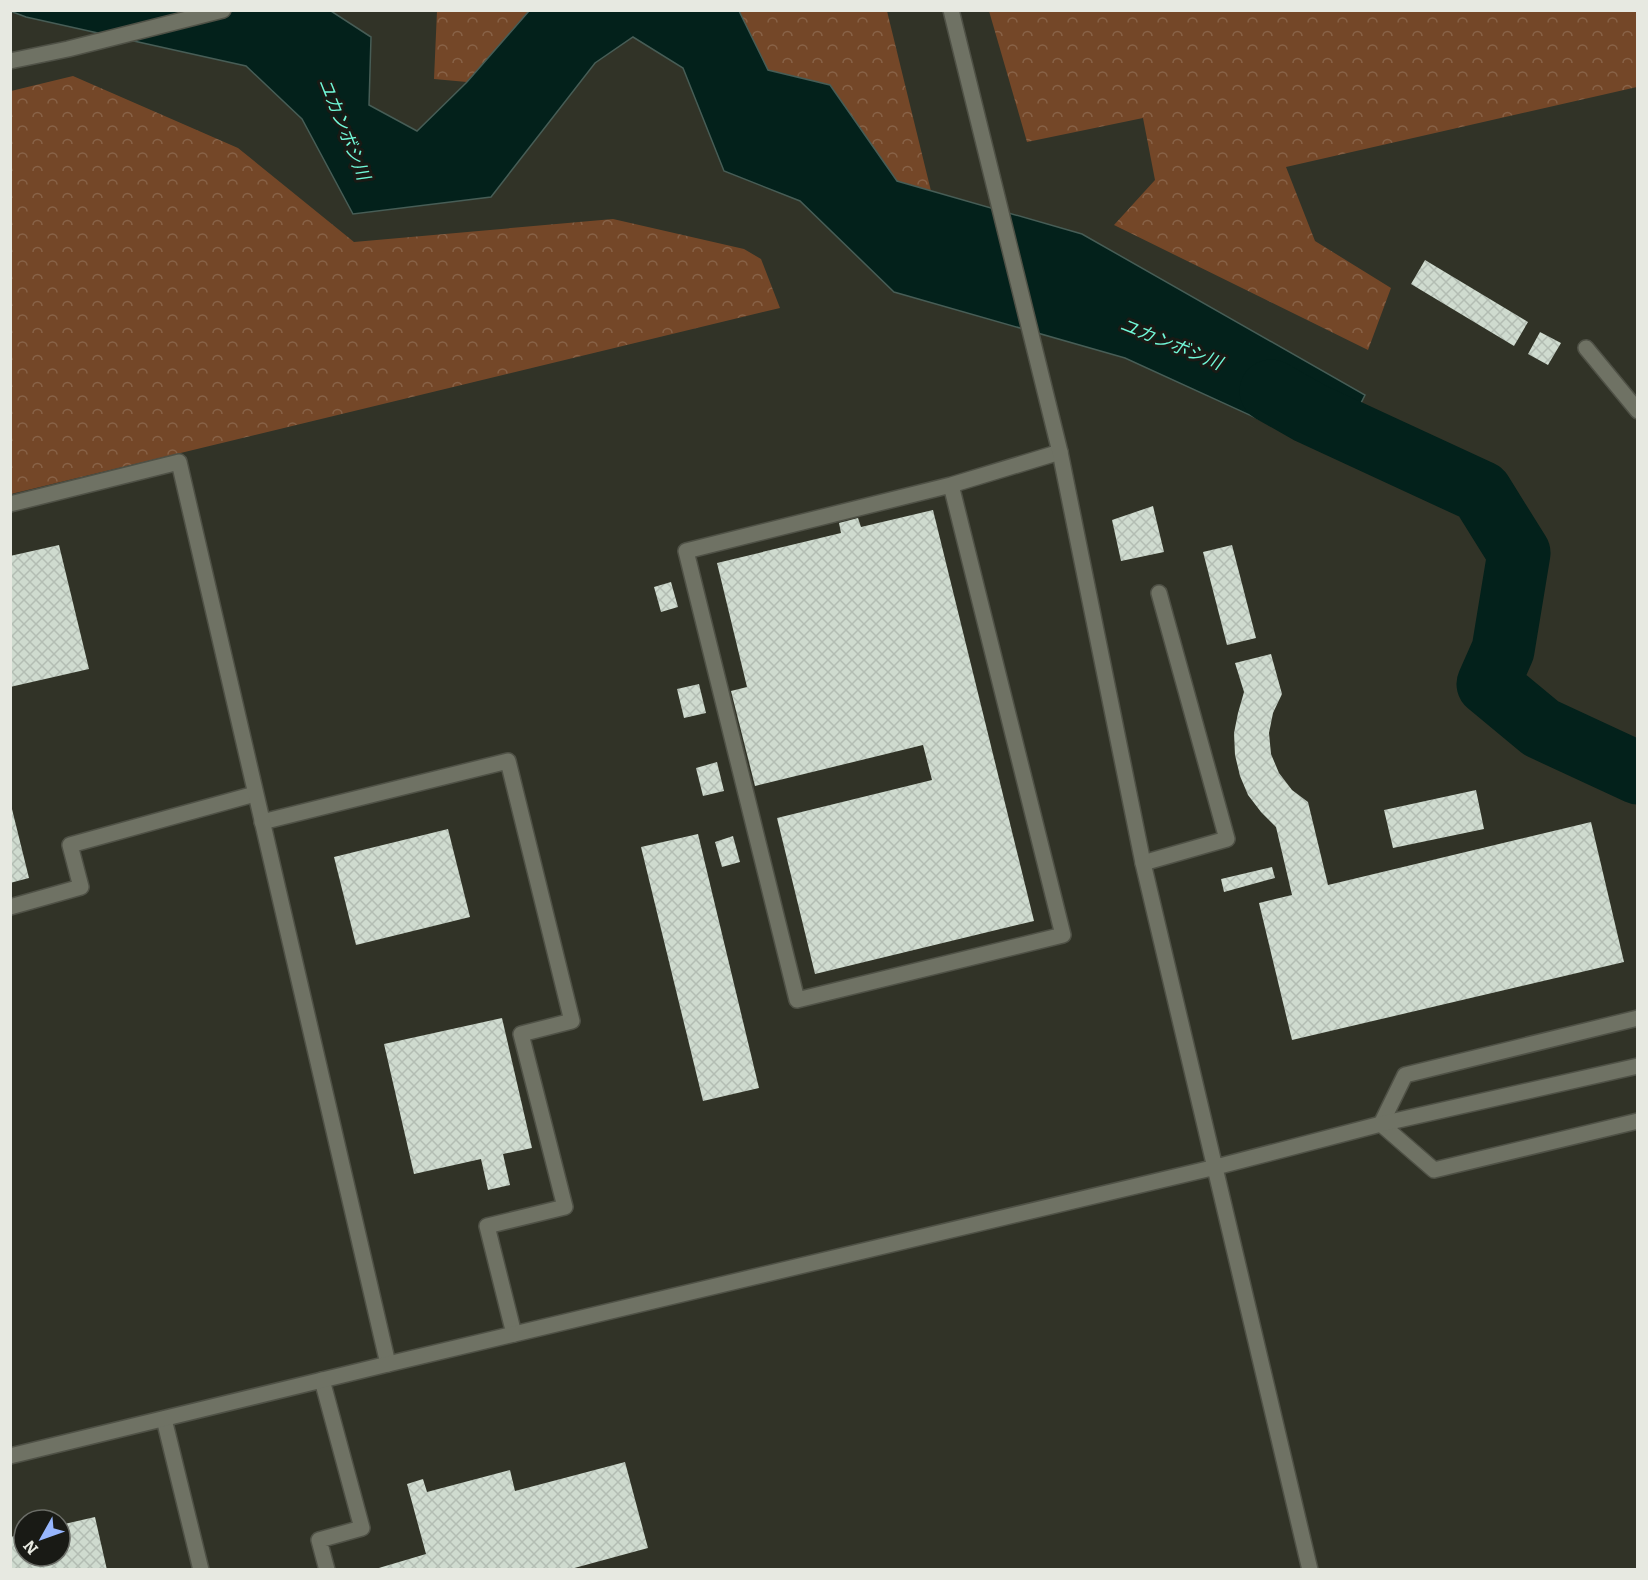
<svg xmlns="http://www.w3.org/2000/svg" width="1648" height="1580" viewBox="0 0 1648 1580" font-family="Bitter,'Noto Sans JP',serif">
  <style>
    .forest { fill: url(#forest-crowns) }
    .water { fill: #03211b; stroke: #475d56; stroke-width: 1.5 }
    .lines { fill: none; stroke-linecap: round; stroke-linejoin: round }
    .river { stroke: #03211b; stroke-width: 63 }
    .building { fill: url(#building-cross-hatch) }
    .lane-casing { stroke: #4f5146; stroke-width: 18 }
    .street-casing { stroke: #4f5146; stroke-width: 18 }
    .secondary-casing { stroke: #4f5146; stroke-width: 18 }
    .lane { stroke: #6f7264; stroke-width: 15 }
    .street { stroke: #6f7264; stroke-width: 15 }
    .secondary { stroke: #6f7264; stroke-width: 15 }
    .labels { text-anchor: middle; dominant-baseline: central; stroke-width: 6; stroke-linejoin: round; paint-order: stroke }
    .water-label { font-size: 18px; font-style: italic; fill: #71f8d8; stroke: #191a15 }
  </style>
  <defs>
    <pattern id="forest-crowns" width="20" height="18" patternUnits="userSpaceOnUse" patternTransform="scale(1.5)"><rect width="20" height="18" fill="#744728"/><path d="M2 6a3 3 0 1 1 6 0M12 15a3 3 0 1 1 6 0" fill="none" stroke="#886247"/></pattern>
    <pattern id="building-cross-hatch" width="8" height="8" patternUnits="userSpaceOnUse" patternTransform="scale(1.5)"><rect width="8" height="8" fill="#cfdbcf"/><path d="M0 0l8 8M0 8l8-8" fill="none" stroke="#b3bdb3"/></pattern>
  </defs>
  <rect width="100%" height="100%" fill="#313327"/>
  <!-- forest -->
  <path class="forest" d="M437 11H529L467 82 434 79Z
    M739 11H887L931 191 896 181 830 85 768 70Z
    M989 11H1637V87L1286 167 1315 241 1391 288 1368 350 1114 225 1155 180 1143 118 1027 142Z
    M73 76 238 148 354 242 613 219 744 249 761 259 780 308 11 494V91Z"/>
  <!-- water -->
  <path class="water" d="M10 11H331L371 37 369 105 417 131 467 82 529 11H739L768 70 830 85 897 181 1082 234 1365 395 1335 454 1125 358 894 292 800 201 724 171 683 68 633 37 595 63 491 197 353 214 302 119 246 66 26 17Z"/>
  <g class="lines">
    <!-- river -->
    <path class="river" d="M1271 391 1310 413 1481 492 1519 553 1503 650 1488 684 1541 728 1638 773"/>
  </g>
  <!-- building -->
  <path class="building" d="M1425 260 1528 322 1514 346 1411 284Z
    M1540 332 1561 343 1548 365 1528 354Z
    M1153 506 1164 552 1121 561 1112 520Z
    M933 510 1034 921 815 974 777 818 932 780 923 745 755 786 731 691 747 687 717 563 841 533 839 523 858 518 861 527Z
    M59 545 89 669 10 687V556Z
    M1232 545 1256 638 1227 645 1203 552Z
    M671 582 678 607 661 612 654 587Z
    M1271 654 1282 694 1273 713 1269 733 1271 754 1279 773 1292 790 1308 802 1328 885 1591 822 1624 962 1292 1040 1259 903 1292 895 1276 827 1261 812 1248 795 1240 776 1235 755 1234 733 1238 713 1244 692 1235 663Z
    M699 684 706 713 684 718 677 689Z
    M717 762 724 791 703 796 696 768Z
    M1476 790 1484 829 1393 848 1384 810Z
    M10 801 29 878 10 883Z
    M448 829 470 917 356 945 334 857Z
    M698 834 759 1088 703 1101 641 847Z
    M733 836 740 862 722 867 715 842Z
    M1272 867 1275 878 1224 892 1221 879Z
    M502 1018 532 1148 503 1154 510 1185 488 1190 481 1159 414 1174 384 1044Z
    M625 1462 648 1548 567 1570H372L426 1554 407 1484 423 1479 427 1492 510 1470 515 1491Z
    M95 1517 107 1570H10V1537L24 1534V1556H60V1525Z"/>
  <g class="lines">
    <!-- lane casing -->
    <g class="lane-casing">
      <path id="lane" d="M10 61 68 49 223 10
        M1586 348 1638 411
        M951 485 1063 935 797 1000 686 551 951 485 1060 452
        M262 822 508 761 572 1021 521 1034 565 1207 487 1226 514 1334
        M1143 863 1227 839 1159 593
        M10 907 81 887 70 845 255 794
        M322 1380 362 1528 319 1540 327 1570
        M164 1419 201 1570"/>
    </g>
    <!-- street casing -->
    <g class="street-casing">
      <path id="street" d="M10 504 179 462 388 1364
        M1638 1018 1405 1075 1381 1124 1434 1170 1638 1121"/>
    </g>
    <!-- secondary casing -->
    <g class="secondary-casing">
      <path id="secondary" d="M951 10 1060 452 1143 863 1310 1570
        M10 1456 388 1364 1216 1167 1381 1124 1638 1066"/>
    </g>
    <!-- lane -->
    <use href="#lane" class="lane"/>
    <!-- street -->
    <use href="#street" class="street"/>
    <!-- secondary -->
    <use href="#secondary" class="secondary"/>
  </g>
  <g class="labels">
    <!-- water labels -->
    <g class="water-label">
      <text transform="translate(344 129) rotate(68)">ユカンボシ川</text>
      <text transform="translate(1171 344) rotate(22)">ユカンボシ川</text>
    </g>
  </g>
  <!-- border -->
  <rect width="1648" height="1580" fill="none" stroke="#e7e9e1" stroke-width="24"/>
  <!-- north arrow -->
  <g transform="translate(42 1538) rotate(230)"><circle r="28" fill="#191a15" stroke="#6b6d67" stroke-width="1.5"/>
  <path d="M0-4.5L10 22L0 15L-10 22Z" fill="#97b6fd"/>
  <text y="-9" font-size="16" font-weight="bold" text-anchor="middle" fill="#e7e9e1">N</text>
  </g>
</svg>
